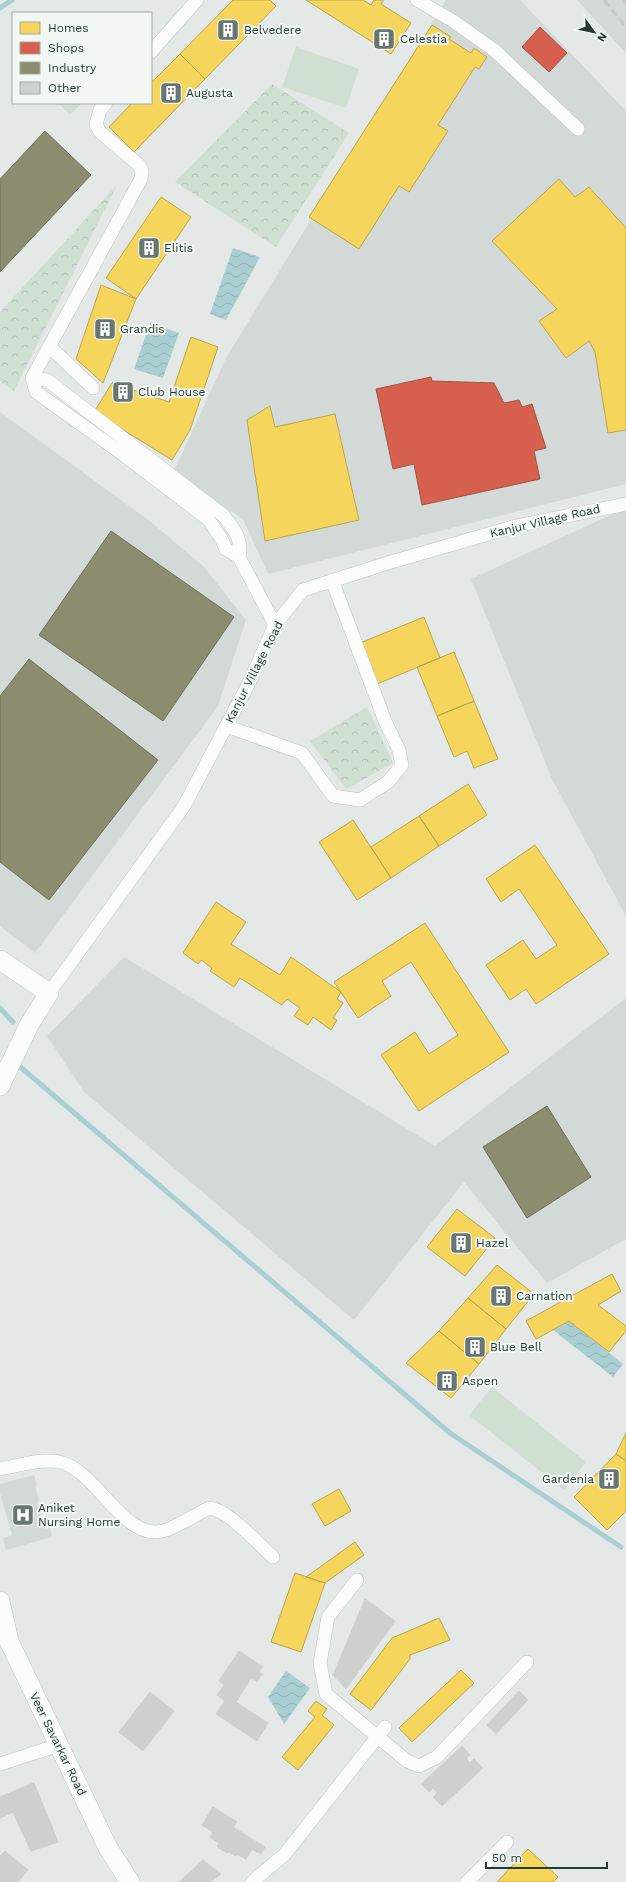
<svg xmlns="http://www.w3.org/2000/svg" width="626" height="1882" viewBox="0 0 626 1882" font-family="'Work Sans',sans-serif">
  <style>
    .built { fill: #d2d9d6 }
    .park { fill: url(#park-crowns) }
    .pitch { fill: #cfe0d3 }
    .water { fill: url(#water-waves) }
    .homes { fill: #f6d55c; stroke: #b7a64f }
    .shops { fill: #d6604d; stroke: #a15445 }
    .industry { fill: #8c8c6e; stroke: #6d735c }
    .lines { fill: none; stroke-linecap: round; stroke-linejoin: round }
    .stream { stroke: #a9cfd2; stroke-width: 5 }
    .building { fill: #ccd1cf; stroke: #cdd1cf }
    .street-casing { stroke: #c1c5c3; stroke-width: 14 }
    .secondary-casing { stroke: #c0c5c3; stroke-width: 20 }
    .street { stroke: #fbfcfb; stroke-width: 13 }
    .secondary { stroke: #fbfcfb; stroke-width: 19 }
    .rail { stroke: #c7c9c9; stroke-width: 3; stroke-dasharray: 8 4; stroke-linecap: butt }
    .labels { text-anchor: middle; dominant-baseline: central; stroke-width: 4; stroke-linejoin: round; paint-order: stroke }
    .poi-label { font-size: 12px; fill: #243932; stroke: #f2f7f4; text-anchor: start }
    .street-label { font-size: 12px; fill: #243932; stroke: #f2f7f4 }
  </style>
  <defs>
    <pattern id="park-crowns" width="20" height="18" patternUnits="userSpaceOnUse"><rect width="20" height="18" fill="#cfe0d3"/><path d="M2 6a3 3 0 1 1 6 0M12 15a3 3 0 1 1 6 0" fill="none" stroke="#b2c1b6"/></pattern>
    <pattern id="water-waves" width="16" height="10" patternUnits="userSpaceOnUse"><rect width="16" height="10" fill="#a9cfd2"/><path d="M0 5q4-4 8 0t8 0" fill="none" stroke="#91b2b5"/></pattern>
  </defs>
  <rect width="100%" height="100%" fill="#e4e8e6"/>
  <!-- built -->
  <path class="built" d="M446 0H520L626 111V484L268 574 243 519 173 473 226 358Z
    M577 0H626V53Z
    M0 412 151 522 204 567 246 620 218 706 35 953 0 926Z
    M626 508V916L552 779 471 579Z
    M124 957 435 1146 626 998V1239L547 1283 464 1182 354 1320 84 1092 47 1036Z
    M34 1475 37 1486H35L39 1501 37 1502 44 1529 50 1528 52 1537 6 1550 3 1538 12 1535 0 1493V1484Z"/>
  <!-- park -->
  <path class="park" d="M272 84 349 133 276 247 175 182Z
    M117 185 14 391 0 381V312Z
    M367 707 393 763 346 789 310 741Z"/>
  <!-- pitch -->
  <path class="pitch" d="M296 47 359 69 346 108 282 87Z
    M58 103H82L70 115Z
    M492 1387 586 1462 564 1490 469 1415Z"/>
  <!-- water -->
  <path class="water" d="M233 248 260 257 226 320 210 314Z
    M150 323 179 333 163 378 134 369Z
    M569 1321 623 1364 613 1377 553 1330Z
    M286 1671 310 1688 284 1724 268 1697Z"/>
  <!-- homes -->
  <path class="homes" d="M233 0H270L276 6 205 79 180 54Z
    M306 0H363L371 5 374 0H384L381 4 411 23 391 54Z
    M432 25 451 37 449 39 471 53 474 48 487 57 479 69 475 67 438 125 448 131 409 192 399 186 359 249 309 217Z
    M180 54 205 79 134 152 109 127 132 103H151V83Z
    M559 179 575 197 589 187 626 228V430L608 433 595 352 589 341 566 358 539 321 557 309 492 241Z
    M161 197 191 217 136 299 106 278Z
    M101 285 136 299 103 383 76 359Z
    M191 337 218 347 190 430 172 460 94 412 112 383 169 402Z
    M270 406 275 427 335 414 359 520 265 541 247 420Z
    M424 617 440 658 377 684 360 643Z
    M454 652 474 701 437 716 417 667Z
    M474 701 498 759 474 768 467 751 454 757 437 716Z
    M468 784 487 815 439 846 419 816Z
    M419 816 439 846 391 878 371 847Z
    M353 820 391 878 357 900 319 842Z
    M535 845 609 954 536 1004 526 989 510 1000 486 965 523 940 536 959 557 945 519 889 501 902 486 879Z
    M216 902 246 922 231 944 280 975 291 957 341 992 337 999 343 1003 333 1018 337 1020 331 1030 313 1017 308 1025 294 1016 300 1008 287 999 282 1005 240 978 234 987 210 971 212 968 201 960 198 964 183 953Z
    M425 923 509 1052 419 1111 381 1055 415 1032 429 1054 458 1035 411 962 382 981 391 996 358 1018 334 982Z
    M457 1209 495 1238 465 1276 427 1247Z
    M497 1265 534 1294 506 1329 468 1298Z
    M612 1274 621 1291 598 1305 626 1326V1331L609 1352 569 1321 536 1339 526 1321Z
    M468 1298 506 1329 479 1364 439 1331Z
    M439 1331 479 1364 451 1398 406 1363Z
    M626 1433V1461L616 1454Z
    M616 1454 626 1461V1511L607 1530 574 1497Z
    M339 1489 351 1511 325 1526 312 1504Z
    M355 1542 364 1555 325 1583 306 1577Z
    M295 1573 325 1583 301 1652 271 1642Z
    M439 1618 450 1640 410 1655V1659L371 1710 350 1694 392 1638Z
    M461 1670 474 1683 412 1742 399 1728Z
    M316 1701 327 1709 322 1715 334 1725 298 1770 282 1757 315 1717 308 1711Z
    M528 1849 558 1877 553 1882H497Z"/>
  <!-- shops -->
  <path class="shops" d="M540 27 567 53 549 72 522 47Z
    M431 377 432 381 494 383 504 403 519 400 522 407 532 404 546 448 534 451 540 479 422 505 414 464 393 469 376 389Z"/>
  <!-- industry -->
  <path class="industry" d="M45 131 91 175 0 272V179Z
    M111 531 234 617 163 721 39 635Z
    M29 659 158 760 49 900 0 862V696Z
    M547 1106 591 1177 527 1218 483 1147Z"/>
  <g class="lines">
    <!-- stream -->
    <path class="stream" d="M0 8 12 0
      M0 1008 13 1022
      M18 1065 450 1433 621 1547"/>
  </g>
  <!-- building -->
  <path class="building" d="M365 1599 395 1621 346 1689 333 1675Z
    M239 1651 263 1667 259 1672 262 1674 257 1682 251 1678 236 1702 268 1723 257 1741 216 1714 225 1701 217 1695 224 1685 219 1681Z
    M519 1691 528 1700 496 1734 487 1725Z
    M150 1692 174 1711 143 1751 119 1732Z
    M462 1746 470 1755 466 1759 470 1763 474 1759 483 1768 442 1806 433 1797 437 1793 433 1788 429 1792 421 1784Z
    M34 1783 58 1842 31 1851 13 1812 0 1818V1797Z
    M34 1783 58 1842 31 1851 13 1812 0 1818V1797Z
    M213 1807 237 1822 233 1827 265 1847 261 1854 252 1849 246 1859 237 1854 236 1856 228 1852 227 1853 217 1847 219 1843 210 1837 213 1832 202 1825Z
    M5 1851 28 1870 18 1882H0V1856Z
    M203 1860 221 1874 210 1882H179Z"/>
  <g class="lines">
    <!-- street casing -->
    <g class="street-casing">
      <path id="street" d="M417 0 453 21 494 50 578 129
        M151 52 197 0
        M49 346 93 388
        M32 378 141 179 142 171 139 165 100 132 96 124 100 110 106 103
        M239 557C243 539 234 529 223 515L47 380 32 378 36 392 124 455 209 520 222 540 226 549 239 557 275 625
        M226 726 302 753 333 796 360 800 388 782 402 765 399 750 385 721 332 580
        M49 993 184 806 249 683 275 625 303 590 391 562 516 526 626 504
        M0 1469C19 1466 41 1458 60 1462 97 1470 125 1545 166 1530 180 1525 195 1515 209 1508 229 1510 257 1543 273 1557
        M357 1580 328 1617 320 1663 326 1694 407 1761 419 1766 437 1757 527 1662
        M0 1764 59 1745
        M252 1882 285 1854 385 1727
        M467 1882 507 1842"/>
    </g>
    <!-- secondary casing -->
    <g class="secondary-casing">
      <path id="secondary" d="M0 960 49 993 29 1025 0 1086
        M0 1601 9 1641 108 1848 130 1882"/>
    </g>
    <!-- street -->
    <use href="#street" class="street"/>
    <!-- secondary -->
    <use href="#secondary" class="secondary"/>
    <!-- rail -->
    <path class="rail" d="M604 0 626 27
      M624 0 626 3"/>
  </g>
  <!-- icons -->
  <defs>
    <g id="building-square" transform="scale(1.15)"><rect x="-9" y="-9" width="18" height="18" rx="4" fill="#677671" stroke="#f2f7f4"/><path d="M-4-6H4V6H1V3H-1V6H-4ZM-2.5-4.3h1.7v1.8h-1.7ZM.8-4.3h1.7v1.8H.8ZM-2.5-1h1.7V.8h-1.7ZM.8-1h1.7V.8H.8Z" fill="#fff"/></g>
    <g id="hospital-square" transform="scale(1.15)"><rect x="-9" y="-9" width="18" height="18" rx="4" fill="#677671" stroke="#f2f7f4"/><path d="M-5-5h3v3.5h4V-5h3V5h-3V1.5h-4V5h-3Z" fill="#fff"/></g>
  </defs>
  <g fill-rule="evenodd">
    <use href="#building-square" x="228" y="30"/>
    <use href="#building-square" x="384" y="39"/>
    <use href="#building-square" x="171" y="93"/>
    <use href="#building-square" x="149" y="248"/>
    <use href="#building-square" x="105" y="329"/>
    <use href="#building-square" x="123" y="392"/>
    <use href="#building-square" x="461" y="1243"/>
    <use href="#building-square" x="501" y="1296"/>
    <use href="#building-square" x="475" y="1347"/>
    <use href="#building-square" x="447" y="1381"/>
    <use href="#building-square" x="609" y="1479"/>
    <use href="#hospital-square" x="23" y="1515"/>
  </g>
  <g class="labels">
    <!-- poi labels -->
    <g class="poi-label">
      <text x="244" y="30">Belvedere</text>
      <text x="400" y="39">Celestia</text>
      <text x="186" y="93">Augusta</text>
      <text x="164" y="248">Elitis</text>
      <text x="120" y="329">Grandis</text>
      <text x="138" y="392">Club House</text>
      <text x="476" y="1243">Hazel</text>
      <text x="516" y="1296">Carnation</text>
      <text x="490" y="1347">Blue Bell</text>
      <text x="462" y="1381">Aspen</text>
      <text x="594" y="1479" text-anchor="end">Gardenia</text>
      <text x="38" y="1508">Aniket<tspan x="38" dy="14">Nursing Home</tspan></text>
    </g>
    <!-- street labels -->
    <g class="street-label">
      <text transform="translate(545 521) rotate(-13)">Kanjur Village Road</text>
      <text transform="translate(254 672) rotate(-63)">Kanjur Village Road</text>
      <text transform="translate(58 1744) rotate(64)">Veer Savarkar Road</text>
    </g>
  </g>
  <!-- legend -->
  <rect x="12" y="12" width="140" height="92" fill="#f2f7f4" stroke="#a0aba6"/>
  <rect x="20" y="22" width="20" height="12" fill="#f6d55c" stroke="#a0aba6"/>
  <text x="48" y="32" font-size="12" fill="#243932">Homes</text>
  <rect x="20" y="42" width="20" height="12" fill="#d6604d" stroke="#a0aba6"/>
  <text x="48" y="52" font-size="12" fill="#243932">Shops</text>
  <rect x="20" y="62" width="20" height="12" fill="#8c8c6e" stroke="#a0aba6"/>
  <text x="48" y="72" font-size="12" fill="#243932">Industry</text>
  <rect x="20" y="82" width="20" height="12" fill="#ccd1cf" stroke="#a0aba6"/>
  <text x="48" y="92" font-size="12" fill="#243932">Other</text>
  <!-- north arrow -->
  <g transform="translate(594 32) rotate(123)" stroke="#f2f7f4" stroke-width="3" paint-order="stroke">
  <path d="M0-3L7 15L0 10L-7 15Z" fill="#243932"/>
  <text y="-6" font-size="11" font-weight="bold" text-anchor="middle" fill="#243932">N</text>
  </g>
  <!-- scale -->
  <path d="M486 1862v6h121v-6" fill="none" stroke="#243932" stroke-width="2"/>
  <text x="492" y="1862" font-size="12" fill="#243932" stroke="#f2f7f4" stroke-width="3" paint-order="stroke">50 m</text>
</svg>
